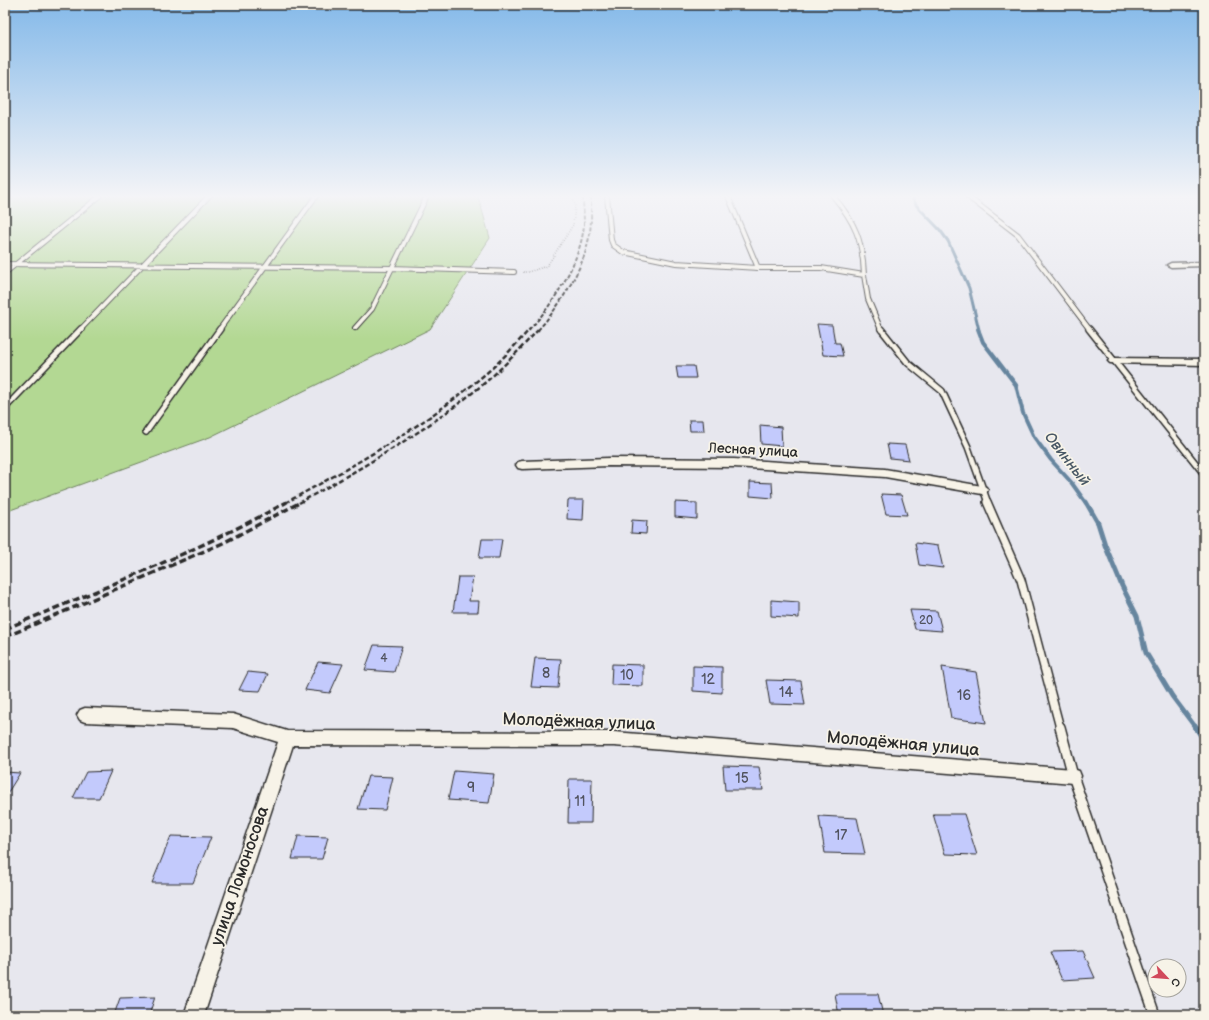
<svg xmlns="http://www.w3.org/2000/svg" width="1209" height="1020" viewBox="0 0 1209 1020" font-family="'Balsamiq Sans',sans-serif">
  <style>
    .green { fill: #b3d893; stroke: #6f825f }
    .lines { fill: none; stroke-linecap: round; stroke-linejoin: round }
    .stream-far3 { stroke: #66859e; stroke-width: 3 }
    .stream-far2 { stroke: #66859e; stroke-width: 4 }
    .stream-far1 { stroke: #66859e; stroke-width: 5 }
    .stream { stroke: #66859e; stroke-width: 6 }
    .building { fill: #c3cafc; stroke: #2b2b2b }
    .service-far3-casing { stroke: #2b2b2b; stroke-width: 6 }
    .service-far2-casing { stroke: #2b2b2b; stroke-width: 8 }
    .service-far1-casing { stroke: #2b2b2b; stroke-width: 10 }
    .service-casing { stroke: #2b2b2b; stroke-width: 12 }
    .minor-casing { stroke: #2b2b2b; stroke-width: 3 }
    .path { stroke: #2b2b2b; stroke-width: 1.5; stroke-dasharray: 0.5 2; stroke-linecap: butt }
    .service-far3 { stroke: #f7f3e8; stroke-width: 4 }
    .service-far2 { stroke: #f7f3e8; stroke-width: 5 }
    .service-far1 { stroke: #f7f3e8; stroke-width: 7 }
    .service { stroke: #f7f3e8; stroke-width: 9 }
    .minor { fill: #f7f3e8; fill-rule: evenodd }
    .rail-far2 { stroke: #2b2b2b; stroke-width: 2; stroke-dasharray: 4 2; stroke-linecap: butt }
    .rail-far1 { stroke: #2b2b2b; stroke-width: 2.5; stroke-dasharray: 5 2.5; stroke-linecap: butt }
    .rail { stroke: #2b2b2b; stroke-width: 3.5; stroke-dasharray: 7 3.5; stroke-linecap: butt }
    .labels { text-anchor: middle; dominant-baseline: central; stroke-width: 3.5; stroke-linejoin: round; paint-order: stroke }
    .number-label { font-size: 12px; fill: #51535f }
    .street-label { font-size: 14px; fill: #2b2b2b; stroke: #f7f3e8 }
    .near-number-label { font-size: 14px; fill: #51535f }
    .water-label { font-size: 15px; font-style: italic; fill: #495865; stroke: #f7f3e8 }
    .near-street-label { font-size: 17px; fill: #2b2b2b; stroke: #f7f3e8 }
  </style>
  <rect width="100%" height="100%" fill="#e7e7ee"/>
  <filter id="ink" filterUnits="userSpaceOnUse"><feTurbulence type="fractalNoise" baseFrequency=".025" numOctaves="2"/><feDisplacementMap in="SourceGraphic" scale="8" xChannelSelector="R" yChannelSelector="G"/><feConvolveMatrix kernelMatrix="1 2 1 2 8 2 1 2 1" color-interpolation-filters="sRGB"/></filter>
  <g filter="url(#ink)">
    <!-- green -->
    <path class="green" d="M5 196H478L490 238 430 329 210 437 5 512Z"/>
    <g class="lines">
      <!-- stream-far3 -->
      <path class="stream-far3" d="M911 196 917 206 940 230 948 241 969 288 979 330"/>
      <!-- stream-far2 -->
      <path class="stream-far2" d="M978 329 983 342 1016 385 1023 413 1034 437 1051 460 1071 482 1086 503"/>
      <!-- stream-far1 -->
      <path class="stream-far1" d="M1086 502 1098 523 1105 545 1122 586 1137 616 1146 653 1172 696 1196 728"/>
      <!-- stream -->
      <path class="stream" d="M1196 727 1204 740"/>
    </g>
    <!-- building -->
    <path class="building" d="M817 324 832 325 835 343H840L843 356 823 355Z
      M676 366H694L696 378H678Z
      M689 420H703L704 431H690Z
      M760 425 781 427 782 446 761 444Z
      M887 444 905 445 909 460 890 458Z
      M750 482 772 483 773 498 750 496Z
      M881 494 901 495 907 515 886 514Z
      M568 500H584L583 520 567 519Z
      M675 502 697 503V519L675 517Z
      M632 520 647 521 646 534 631 533Z
      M482 539H502L499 558H479Z
      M915 543 938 546 943 568 919 565Z
      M458 577H473L469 601H479L478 612H453Z
      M771 600 799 602V618L771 616Z
      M910 610 937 611 942 631 915 629Z
      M374 645 402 646 394 672 365 670Z
      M535 658 561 659 558 688 531 687Z
      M318 662 343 664 330 693 305 690Z
      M612 664 643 665V686L611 685Z
      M693 666 722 667V693L693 691Z
      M942 667 976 672 986 723 951 718Z
      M248 672 268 674 260 691 239 690Z
      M766 680 801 681 805 705 770 704Z
      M723 766 759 767 763 790H725Z
      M111 771 99 798H73L86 772Z
      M454 771 494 774 489 803 448 800Z
      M5 772 20 773 5 797Z
      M368 776 393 777 385 810 358 809Z
      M569 779H592L591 823H568Z
      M933 814H964L977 855 945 854Z
      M819 816 857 818 865 854 825 853Z
      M171 836 211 837 193 883H152Z
      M298 836 328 837 322 859H292Z
      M1083 951 1095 978 1062 980 1050 952Z
      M835 994H878L883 1015H839Z
      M155 997 149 1015H114L120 998Z"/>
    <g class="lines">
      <!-- service-far3 casing -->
      <g class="service-far3-casing">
        <path id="service-far3" d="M607 196 611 240 613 245 623 252 676 263 758 268H821L864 275 868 299 881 330
          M728 196 758 268
          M833 196C855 222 863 241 864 275
          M967 196 1018 235 1090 330
          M5 264 392 268 514 272
          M5 273 100 196
          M355 328 372 309 427 196
          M80 330 209 196
          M219 330 316 196"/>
      </g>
      <!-- service-far2 casing -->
      <g class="service-far2-casing">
        <path id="service-far2" d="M881 329 908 363 942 391 968 447 988 503
          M1089 329 1204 474
          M5 408 81 329
          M146 432 220 329"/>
      </g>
      <!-- service-far1 casing -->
      <g class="service-far1-casing">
        <path id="service-far1" d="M987 502 1021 580 1060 728"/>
      </g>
      <!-- service casing -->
      <g class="service-casing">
        <path id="service" d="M1060 727 1073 776 1155 1015"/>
      </g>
      <!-- minor casing -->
      <g class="minor-casing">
        <path id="minor" d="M1204 262V266L1171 267 1167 265 1171 263Z
          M1113 358 1204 359V365L1110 363 1108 361 1110 359Z
          M609 458 734 459 885 469 982 486 986 487 988 490 986 493 982 494 885 477 734 467 609 466 522 469 518 468 516 465 518 462 522 461Z
          M85 708 233 714 287 731 614 732 1073 769 1079 771 1081 776 1079 781 1073 783 614 746 293 745 204 1015H184L278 742 233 728 85 722 80 720 77 715 80 710Z"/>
      </g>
      <!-- path -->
      <path class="path" d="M523 272H528L547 266 573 225 575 206 573 196"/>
      <!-- service-far3 -->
      <use href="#service-far3" class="service-far3"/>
      <!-- service-far2 -->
      <use href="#service-far2" class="service-far2"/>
      <!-- service-far1 -->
      <use href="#service-far1" class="service-far1"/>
      <!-- service -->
      <use href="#service" class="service"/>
      <!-- minor -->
      <use href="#minor" class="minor"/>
      <!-- rail-far2 -->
      <path class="rail-far2" d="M529 330C553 305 582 259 584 224 584 215 583 205 583 196
        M538 330C557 310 583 269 588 242 592 227 591 211 591 196"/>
      <!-- rail-far1 -->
      <path class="rail-far1" d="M285 503C357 464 428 424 490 370 504 358 517 343 530 329
        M299 503C360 469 421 434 476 390 499 372 519 350 539 329"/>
      <!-- rail -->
      <path class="rail" d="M5 629C100 589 197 552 287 502
        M5 637 223 543 301 502"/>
    </g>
  </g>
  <!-- sky -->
  <linearGradient id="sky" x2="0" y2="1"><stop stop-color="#84b9e9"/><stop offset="0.58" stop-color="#f4f4f7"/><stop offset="1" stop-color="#f4f4f7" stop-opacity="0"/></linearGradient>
  <rect width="1209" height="339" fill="url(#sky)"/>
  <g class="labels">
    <!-- number labels -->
    <g class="number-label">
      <text x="926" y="620">20</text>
      <text x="384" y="658">4</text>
    </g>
    <!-- street labels -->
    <g class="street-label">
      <text transform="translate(753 450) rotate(3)">Лесная улица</text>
    </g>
    <!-- near-number labels -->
    <g class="near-number-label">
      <text x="546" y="673">8</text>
      <text x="627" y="675">10</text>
      <text x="708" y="679">12</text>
      <text x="786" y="692">14</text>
      <text x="964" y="695">16</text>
      <text x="742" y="778">15</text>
      <text x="471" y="787">9</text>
      <text x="580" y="801">11</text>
      <text x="841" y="835">17</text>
    </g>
    <!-- water labels -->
    <g class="water-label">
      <text transform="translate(1067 459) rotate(52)">Овинный</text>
    </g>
    <!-- near-street labels -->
    <g class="near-street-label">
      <text transform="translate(579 722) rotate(2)">Молодёжная улица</text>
      <text transform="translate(903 744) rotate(5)">Молодёжная улица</text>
      <text transform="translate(240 876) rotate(-71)">улица Ломоносова</text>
    </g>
  </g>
  <!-- margin -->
  <rect width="1209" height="1020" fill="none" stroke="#f7f3e8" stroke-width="20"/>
  <rect x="10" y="10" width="1189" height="1000" fill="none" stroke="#2b2b2b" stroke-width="1.5" filter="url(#ink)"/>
  <!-- north arrow -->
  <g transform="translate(1167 978) rotate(116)"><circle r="19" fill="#f7f3e8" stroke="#a5a39c"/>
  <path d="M0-3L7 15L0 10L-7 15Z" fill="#d1495b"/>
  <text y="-6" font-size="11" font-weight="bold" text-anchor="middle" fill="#2b2b2b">С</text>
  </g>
</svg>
